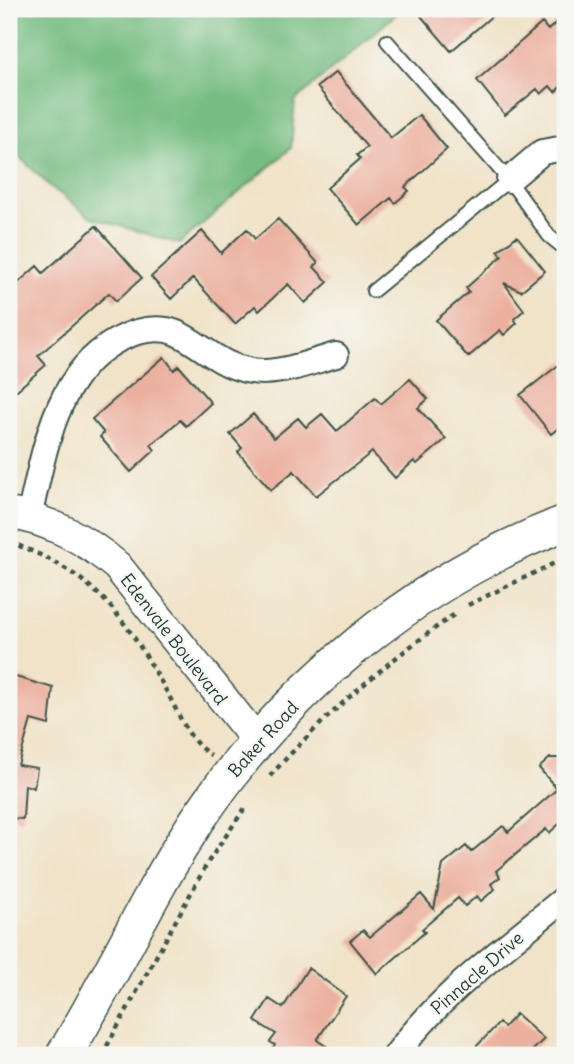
<svg xmlns="http://www.w3.org/2000/svg" width="574" height="1064" viewBox="0 0 574 1064" font-family="Delius,sans-serif">
  <style>
    .forest { fill: #77bd82; stroke: #4b7d5b; stroke-width: 2 }
    .building { fill: #ecb09f }
    .lines { fill: none; stroke-linecap: round; stroke-linejoin: round }
    .service-casing { stroke: #3e564a; stroke-width: 16 }
    .minor-casing { stroke: #3e564a; stroke-width: 28 }
    .tertiary-casing { stroke: #3e564a; stroke-width: 33 }
    .secondary-casing { stroke: #3e564a; stroke-width: 38 }
    .path { stroke: #3e564a; stroke-width: 4.5; stroke-dasharray: 5 5; stroke-linecap: butt }
    .service { stroke: #fff; stroke-width: 12 }
    .minor { stroke: #fff; stroke-width: 24 }
    .tertiary { stroke: #fff; stroke-width: 30 }
    .secondary { stroke: #fff; stroke-width: 35 }
    .labels { text-anchor: middle; dominant-baseline: central; stroke-width: 5; stroke-linejoin: round; paint-order: stroke }
    .street-label { font-size: 18px; fill: #1f3d34; stroke: #f6f6f2 }
  </style>
  <rect width="100%" height="100%" fill="#f6f6f2"/>
  <filter id="ink" filterUnits="userSpaceOnUse"><feTurbulence type="fractalNoise" baseFrequency=".0143" numOctaves="2"/><feDisplacementMap in="SourceGraphic" scale="14" xChannelSelector="R" yChannelSelector="G"/><feConvolveMatrix kernelMatrix="1 2 1 2 8 2 1 2 1" color-interpolation-filters="sRGB"/></filter>
  <filter id="wash" filterUnits="userSpaceOnUse"><feTurbulence type="fractalNoise" baseFrequency=".00686" numOctaves="4" result="noise"/><feDisplacementMap in="SourceGraphic" scale="28" xChannelSelector="R" yChannelSelector="G"/><feGaussianBlur stdDeviation="1.57" result="paint"/><feColorMatrix in="noise" values="0 0 0 0 0 0 0 0 0 0 0 0 0 0 0 0 0 1.4 0 .05"/><feComposite in="paint" operator="in"/></filter>
  <g filter="url(#wash)">
    <rect width="100%" height="100%" fill="#f0e3c8"/>
    <!-- forest -->
    <path class="forest" d="M9 9H402L295 101 291 148 179 244 91 217 51 187 9 147Z"/>
    <g id="blocks">
      <!-- building -->
      <path class="building" d="M415 9H500L451 51Z
        M557 22 565 32V83L555 92 550 86 541 94 537 89 505 115 477 80 542 23 548 30Z
        M336 72 391 138 419 115 447 149 405 187 409 191 395 203 391 198 359 225 327 188 360 159 357 155 367 147 317 87Z
        M278 219 318 263 314 267 328 282 305 303 288 284 259 311 255 306 235 324 193 278 171 299 151 277 202 231 221 253 247 229 255 239Z
        M96 226 142 278 116 301 109 293 38 356 46 365 9 397V291L37 266 43 273Z
        M517 236 545 271 521 291 504 283 524 310 514 319 517 323 504 335 500 330 468 357 436 320 469 292 466 288 502 256 498 251Z
        M164 357 174 370 179 366 211 403 186 426 180 420 151 445 155 450 131 472 100 437 104 433 92 419Z
        M565 360V423L551 434 520 395Z
        M410 379 428 399 418 408 446 439 417 464 414 461 395 478 372 452 316 496 294 471 271 490 238 452 242 448 230 434 253 414 274 438 298 418 306 427 322 414 337 431 375 398 381 404Z
        M9 675 53 688 49 725 31 720 18 765 37 768 34 788 25 785 23 819 9 818Z
        M550 758H565V819L549 833 546 829 496 871 500 877 491 884 495 889 481 901 477 896 465 906 458 898 422 929 425 932 377 974 350 941 363 930 370 937 421 894 434 909 443 865 466 846 471 852 503 826 508 832 557 789 539 768Z
        M308 968 346 996 317 1040 339 1055H269L275 1045 270 1042 276 1034 255 1021 269 999 283 1008Z
        M516 1014 544 1039 528 1055H468L499 1023 504 1027Z"/>
    </g>
  </g>
  <g filter="url(#ink)">
    <use href="#blocks" fill-opacity="0" stroke="#3e564a" stroke-width="2"/>
    <g class="lines">
      <!-- service casing -->
      <g class="service-casing">
        <path id="service" d="M387 41 509 180 549 236 565 249
          M373 291 509 180"/>
      </g>
      <!-- minor casing -->
      <g class="minor-casing">
        <path id="minor" d="M509 180 542 152 565 148
          M29 517C44 455 54 375 116 341 132 332 149 327 167 330 185 334 199 347 214 356 258 385 290 368 336 355
          M396 1055C441 993 506 947 565 898"/>
      </g>
      <!-- tertiary casing -->
      <g class="tertiary-casing">
        <path id="tertiary" d="M9 513C51 521 84 538 117 566L257 741"/>
      </g>
      <!-- secondary casing -->
      <g class="secondary-casing">
        <path id="secondary" d="M64 1055C111 978 148 895 198 819 286 688 417 580 565 523"/>
      </g>
      <!-- path -->
      <path class="path" d="M9 542C97 574 124 616 168 694 179 714 190 744 211 755
        M468 605 565 558
        M270 776C326 714 386 662 455 614
        M102 1055 208 862 245 808"/>
      <!-- service -->
      <use href="#service" class="service"/>
      <!-- minor -->
      <use href="#minor" class="minor"/>
      <!-- tertiary -->
      <use href="#tertiary" class="tertiary"/>
      <!-- secondary -->
      <use href="#secondary" class="secondary"/>
    </g>
  </g>
  <g class="labels">
    <!-- street labels -->
    <g class="street-label">
      <text transform="translate(174 639) rotate(52)">Edenvale Boulevard</text>
      <text transform="translate(263 739) rotate(-48)">Baker Road</text>
      <text transform="translate(477 973) rotate(-41)">Pinnacle Drive</text>
    </g>
  </g>
  <!-- margin -->
  <rect width="574" height="1064" fill="none" stroke="#f6f6f2" stroke-width="35"/>
</svg>
